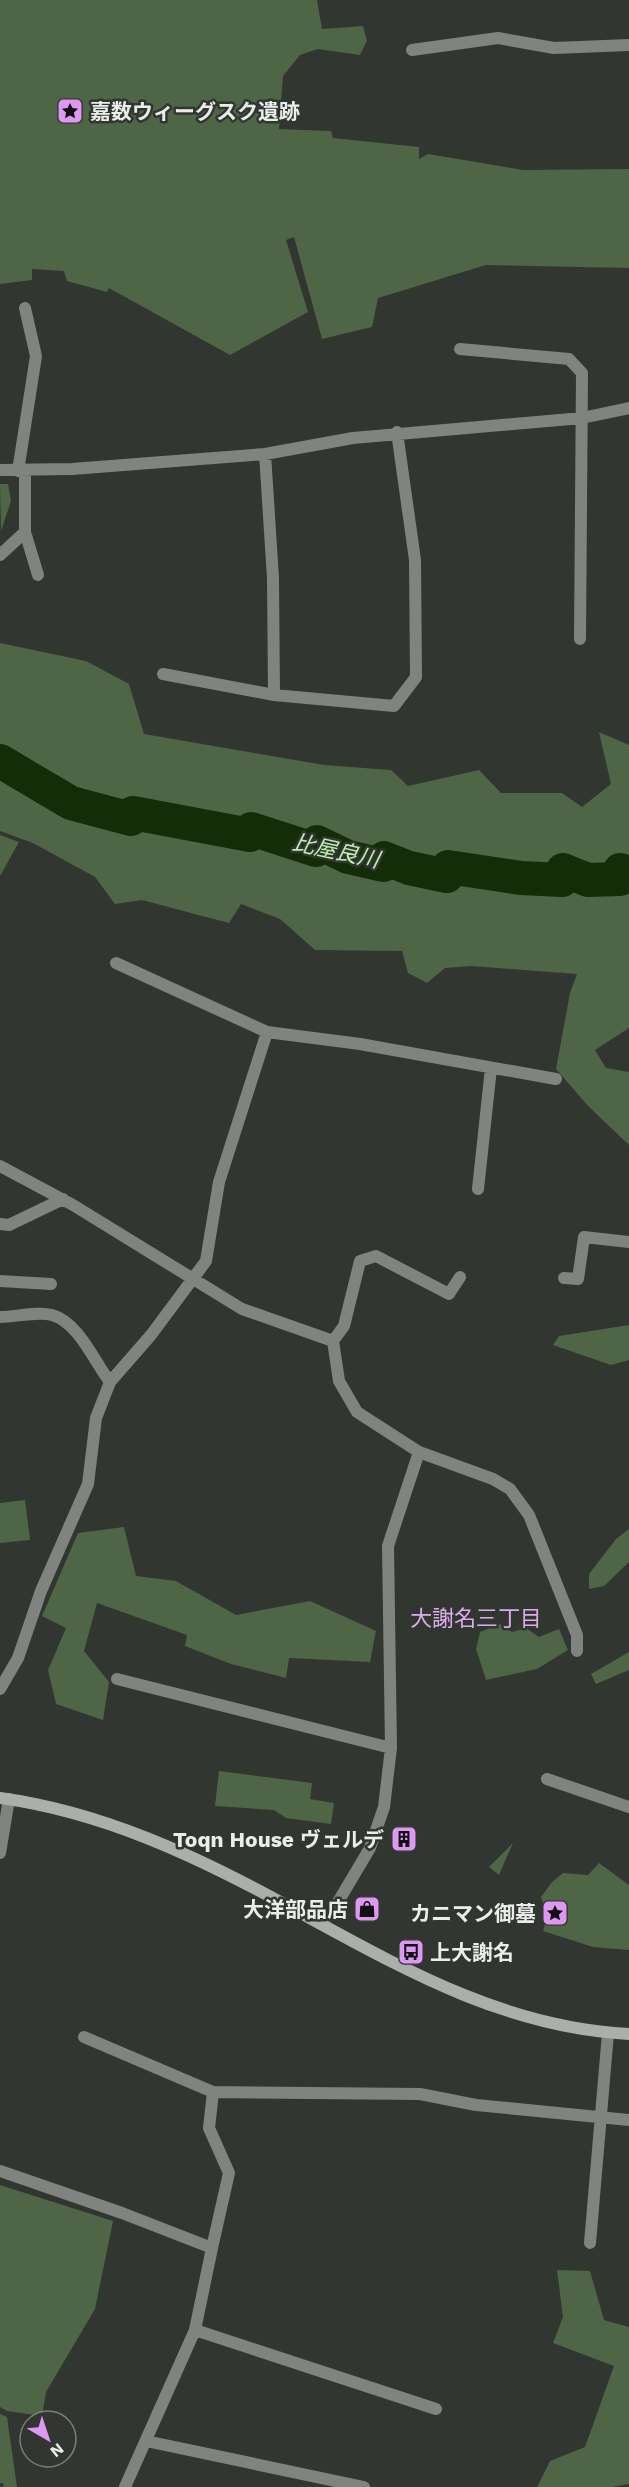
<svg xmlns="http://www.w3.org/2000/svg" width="629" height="2487" viewBox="0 0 629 2487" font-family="'Work Sans','Noto Sans JP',sans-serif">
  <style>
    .green { fill: #4e6546 }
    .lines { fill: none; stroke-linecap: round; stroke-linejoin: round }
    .river { stroke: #132d09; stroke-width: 34 }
    .street { stroke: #80837f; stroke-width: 12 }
    .secondary { stroke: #abafa9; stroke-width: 12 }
    .labels { text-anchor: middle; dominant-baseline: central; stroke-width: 5; stroke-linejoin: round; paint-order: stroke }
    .poi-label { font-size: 21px; font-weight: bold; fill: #eaede9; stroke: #313630; text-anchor: end }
    .water-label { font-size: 22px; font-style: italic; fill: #beeeaf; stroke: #313630 }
    .neighbourhood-label { font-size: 22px; fill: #dbacea; stroke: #313630 }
  </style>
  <rect width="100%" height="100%" fill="#313630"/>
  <!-- green -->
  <path class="green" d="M0 0H317L322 29 363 26 367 41 360 55 318 49 300 55 283 76 279 129 331 131 333 138 419 147V159L428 154 523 170 629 169V268L486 265 378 298 372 327 322 339 294 237 286 240 308 312 230 355 109 288 107 292 67 281 64 271 32 269V280L0 284Z
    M0 484H8L11 501 1 531Z
    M0 643 86 661 129 684 144 734 324 765 391 770 408 786 479 770 501 793H562L582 807 611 784 599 732 629 745V1028L595 1050 606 1068 629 1072V1145L589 1107 556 1069 570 993 577 974 471 966 445 968 427 983 408 973 402 951 315 950 280 919 241 904 229 923 142 900 115 904 95 877 33 843 0 831Z
    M0 835 19 842 0 876Z
    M629 1325V1360L611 1365 553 1345 559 1336Z
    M25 1500 30 1540 0 1543V1503Z
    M124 1527 136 1576 176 1581 236 1615 310 1601 376 1631 370 1662 289 1658 286 1678 231 1664 185 1646 187 1635 97 1603 84 1651 109 1682 103 1720 56 1704 48 1670 66 1628 42 1616 78 1533Z
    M629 1529V1562L604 1586 589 1589V1574L616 1539Z
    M500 1624 512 1632 526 1628 539 1637 559 1629 568 1650 537 1669 486 1680 476 1649 480 1632Z
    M629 1652V1670L596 1684 591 1674Z
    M219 1771 312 1783 310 1799 334 1803 331 1824 286 1818 274 1810 215 1806Z
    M513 1843 499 1875 489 1867Z
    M599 1863 629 1885V1950L593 1947 543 1931 547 1916 541 1897 552 1882 563 1873 588 1875Z
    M0 2185 113 2221 95 2309 46 2392 42 2416 7 2411 0 2407Z
    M557 2270 590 2271 604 2320 629 2327V2484L611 2487H537L550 2461 585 2447 614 2366 553 2343 563 2317Z
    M0 2414 7 2417 17 2487H3L4 2484 0 2483Z"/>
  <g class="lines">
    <!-- river -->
    <path class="river" d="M0 761 71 803 131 819 133 813 250 835 251 829 316 850 317 842 348 857 383 865 384 858 409 868 447 876 448 867 521 878 562 880 563 870 588 880 620 879V870L629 873"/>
    <!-- street -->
    <path class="street" d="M412 50 498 38 554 48 629 45
      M460 349 569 359 582 373 580 639
      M265 454 273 578 274 695 394 706 416 677 415 560 397 432
      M0 470 72 469 265 454 353 438 582 418 629 408
      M18 471 36 356 25 308
      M25 471V532L38 575
      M0 555 25 532
      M163 674 274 695
      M116 963 267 1032
      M0 1166 73 1205 242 1309 333 1341 339 1381 357 1412 419 1452 493 1479 510 1489 529 1515 577 1635V1651
      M478 1189 491 1068
      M0 1224 9 1225 63 1199
      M564 1278 578 1279 584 1237 629 1242
      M0 1281 51 1284
      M0 1317C15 1317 38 1311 52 1315 78 1322 94 1361 110 1382
      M333 1341 344 1326 360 1261 376 1256 449 1294 460 1277
      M117 1679 391 1748
      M0 1689 18 1658 41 1591 88 1484 96 1418 110 1382 151 1335 206 1261 219 1182 267 1032 360 1044 556 1079
      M547 1779 629 1807
      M0 1853 9 1799
      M321 1924 335 1907 370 1848 384 1807 391 1748 388 1546 419 1452
      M84 2037 213 2092
      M0 2171 122 2213 212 2248 195 2330 125 2487
      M590 2243 608 2033
      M212 2248 229 2173 209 2128 213 2092 420 2094 476 2105 629 2120
      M195 2330 436 2409
      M146 2441 364 2487"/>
    <!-- secondary -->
    <path class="secondary" d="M0 1798C102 1812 194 1855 284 1904 395 1964 499 2027 629 2034"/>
  </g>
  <!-- icons -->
  <defs>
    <g id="sight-square" transform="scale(1.35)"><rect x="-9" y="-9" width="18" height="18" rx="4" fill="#de98f2" stroke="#313630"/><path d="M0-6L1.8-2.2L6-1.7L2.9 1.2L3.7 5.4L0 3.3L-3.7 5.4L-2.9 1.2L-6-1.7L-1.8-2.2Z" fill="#111"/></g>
    <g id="building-square" transform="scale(1.35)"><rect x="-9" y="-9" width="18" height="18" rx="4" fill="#de98f2" stroke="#313630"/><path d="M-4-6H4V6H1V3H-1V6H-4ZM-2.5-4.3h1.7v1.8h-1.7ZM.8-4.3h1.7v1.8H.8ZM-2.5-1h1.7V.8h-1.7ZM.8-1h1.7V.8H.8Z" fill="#111"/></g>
    <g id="shop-square" transform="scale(1.35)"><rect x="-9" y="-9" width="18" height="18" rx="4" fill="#de98f2" stroke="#313630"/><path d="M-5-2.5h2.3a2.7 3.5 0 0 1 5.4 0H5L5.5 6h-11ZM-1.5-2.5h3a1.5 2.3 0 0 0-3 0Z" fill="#111"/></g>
    <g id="bus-square" transform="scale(1.35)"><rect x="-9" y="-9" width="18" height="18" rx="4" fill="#de98f2" stroke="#313630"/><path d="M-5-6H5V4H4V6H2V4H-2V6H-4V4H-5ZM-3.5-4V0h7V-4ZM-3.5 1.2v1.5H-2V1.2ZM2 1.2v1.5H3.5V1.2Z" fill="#111"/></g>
  </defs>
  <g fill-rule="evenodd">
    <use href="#sight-square" x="70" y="111"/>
    <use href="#building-square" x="404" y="1839"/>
    <use href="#shop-square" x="367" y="1909"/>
    <use href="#sight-square" x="555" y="1913"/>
    <use href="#bus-square" x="411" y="1952"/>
  </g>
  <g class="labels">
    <!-- poi labels -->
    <g class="poi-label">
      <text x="90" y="111" text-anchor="start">嘉数ウィーグスク遺跡</text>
      <text x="384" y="1839">Toqn House ヴェルデ</text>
      <text x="348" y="1909">大洋部品店</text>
      <text x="536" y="1913">カニマン御墓</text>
      <text x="430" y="1952" text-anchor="start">上大謝名</text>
    </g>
    <!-- water labels -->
    <g class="water-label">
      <text transform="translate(336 851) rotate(12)">比屋良川</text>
    </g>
    <!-- neighbourhood labels -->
    <g class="neighbourhood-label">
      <text x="476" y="1618">大謝名三丁目</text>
    </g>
  </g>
  <!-- north arrow -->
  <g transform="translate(48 2439) rotate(141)"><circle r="28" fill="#313630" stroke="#7b7f7a" stroke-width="1.5"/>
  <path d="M0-4.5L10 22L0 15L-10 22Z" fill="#de98f2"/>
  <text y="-9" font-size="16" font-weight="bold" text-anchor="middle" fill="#eaede9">N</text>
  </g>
</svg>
